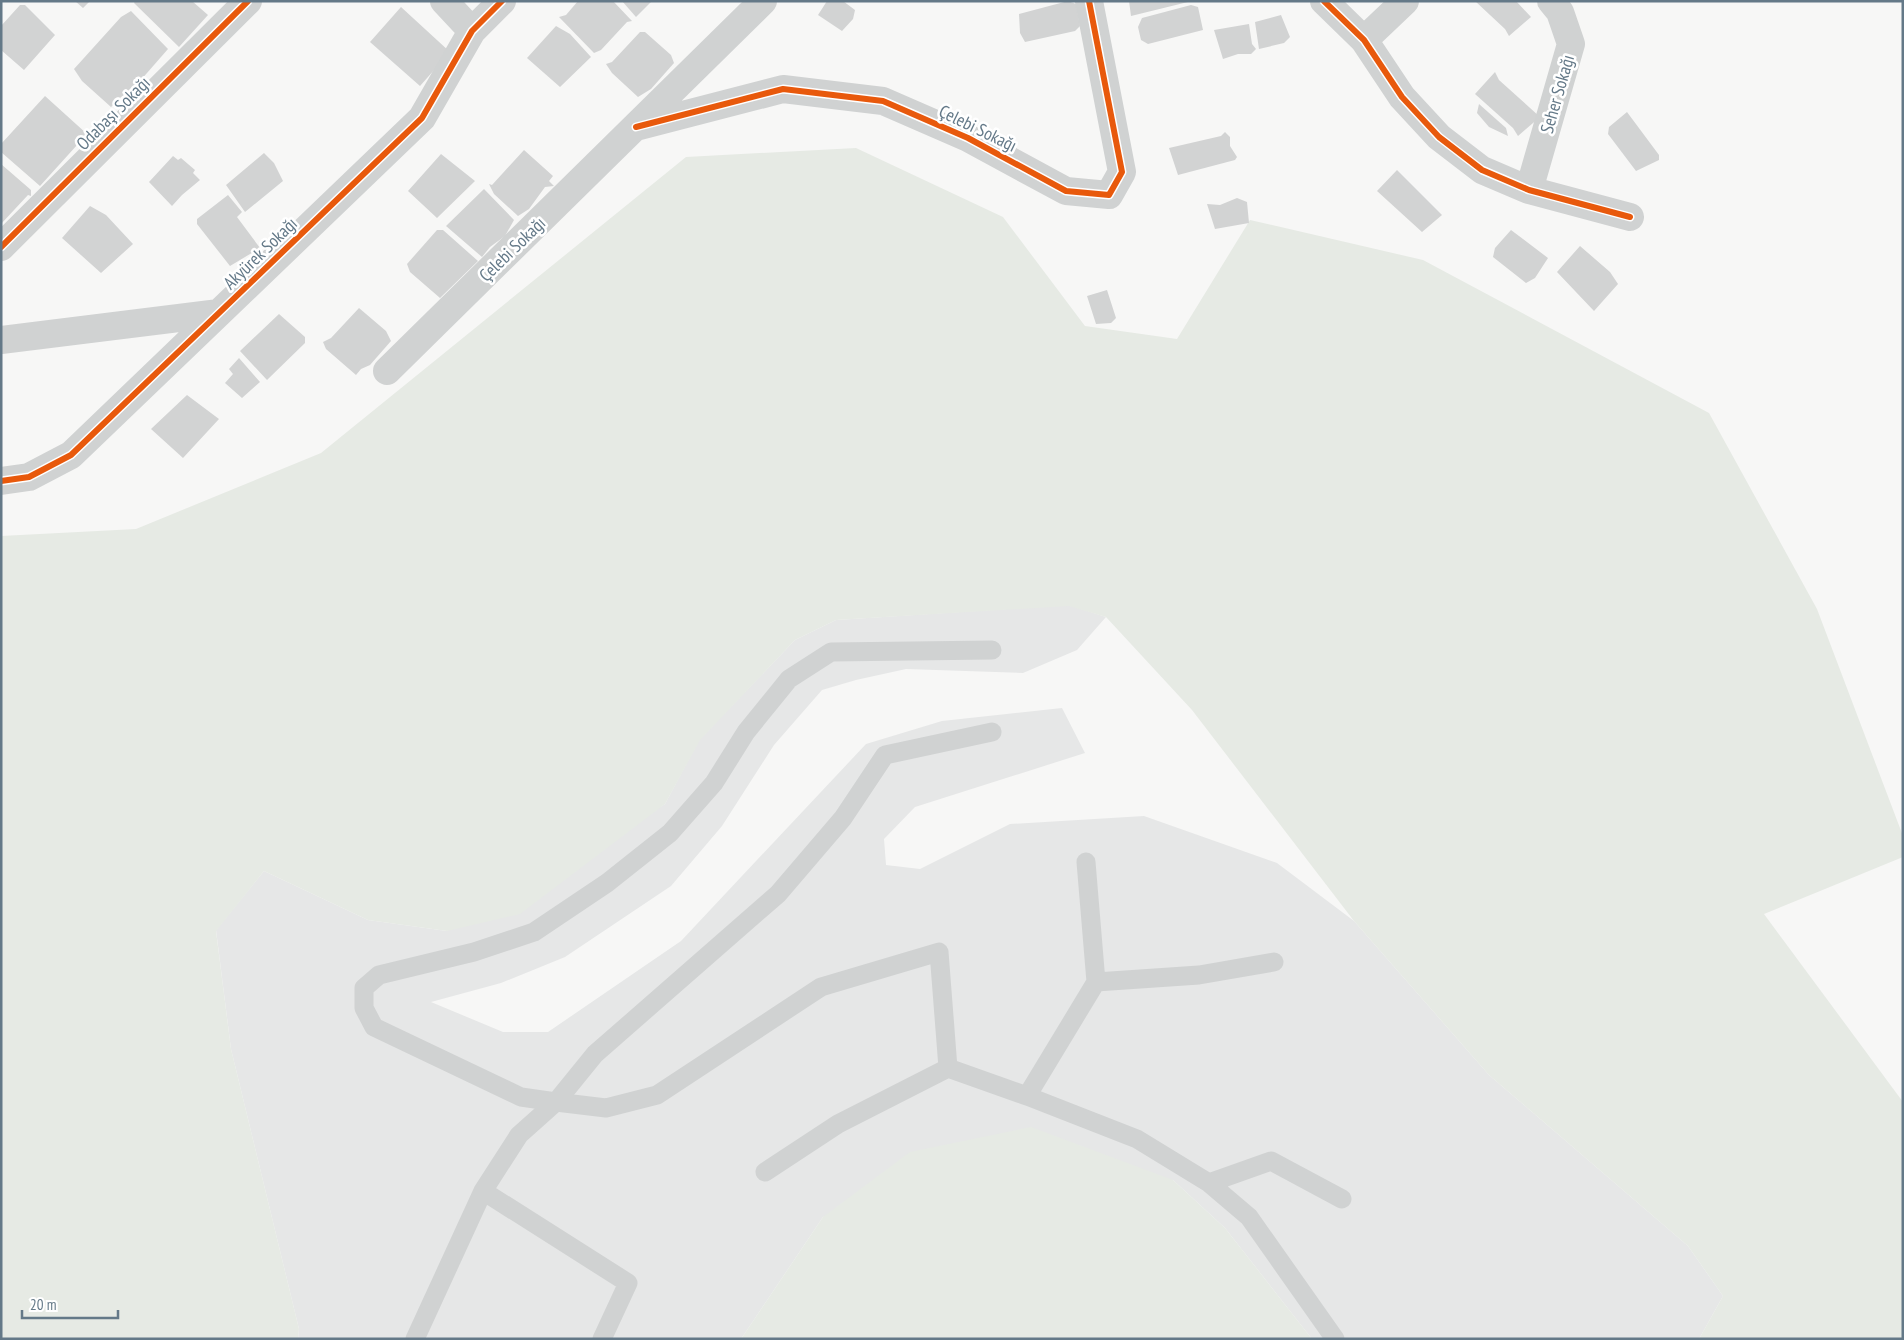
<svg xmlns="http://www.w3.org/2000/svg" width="1904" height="1340" viewBox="0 0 1904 1340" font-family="'PT Sans Narrow',sans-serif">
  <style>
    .built { fill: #e6e7e7 }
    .green { fill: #e6eae4 }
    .building { fill: #d2d3d3 }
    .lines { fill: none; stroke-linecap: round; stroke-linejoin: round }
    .lane { stroke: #d0d2d2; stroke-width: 19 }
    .street { stroke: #d0d2d2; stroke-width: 28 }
    .cycleway-casing { stroke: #fff; stroke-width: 9 }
    .cycleway { stroke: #e8590c; stroke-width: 6 }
    .labels { text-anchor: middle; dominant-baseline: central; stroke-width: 5; stroke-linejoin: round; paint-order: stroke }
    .street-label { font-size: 18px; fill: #647988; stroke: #fff }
  </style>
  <rect width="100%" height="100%" fill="#f7f7f6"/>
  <!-- built -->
  <path class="built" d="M1069 605 1106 617 1077 650 1023 673 906 669 856 680 822 690 774 745 722 826 671 886 565 957 501 983 431 1002 503 1032H548L681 941 866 744 942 721 1062 708 1085 753 915 807 884 839 886 865 920 869 1010 824 1144 816 1277 863 1354 921 1489 1075 1688 1246 1723 1296 1699 1339H1312L1225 1228 1173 1180 823 1217 741 1339H298L299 1329 231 1049 216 930 264 871 368 920 447 931 665 804 699 740 795 640 836 620Z"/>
  <!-- green -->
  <path class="green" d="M856 148 1003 217 1085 326 1177 339 1250 220 1423 260 1709 413 1817 609 1903 836V857L1764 914 1903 1102V1339H1699L1723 1296 1688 1246 1489 1075 1354 921 1192 710 1106 617 1069 606 836 620 795 640 700 740 665 804 520 914 447 931 368 920 264 871 216 931 231 1049 299 1329 298 1339H1V536L136 529 321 453 686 157Z
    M1031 1127 1173 1180 1225 1228 1312 1339H741L823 1217 910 1152Z"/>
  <!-- building -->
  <path class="building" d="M75 1H90L83 8Z
    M135 1H192L208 15 179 47 134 3Z
    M578 1H613L632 21 627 22 601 50 594 53 559 17 566 15Z
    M622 1H652L636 17Z
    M827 1H843L855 10 853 19 842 31 818 15Z
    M1068 1 1076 4 1080 26 1075 31 1025 42 1020 33 1019 14Z
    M1129 1H1188V2L1131 16Z
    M1475 1H1516L1531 17 1509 36 1505 29Z
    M20 5H25L55 35 24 70 1 50V26Z
    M1191 5 1198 7 1203 30 1148 44 1141 40 1138 27 1142 18Z
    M401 7 450 52 420 86 370 42Z
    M131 11 168 49 133 89 121 97 111 107 82 81 74 69 121 17Z
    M1281 15 1290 37 1284 43 1259 49 1255 22Z
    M1249 24 1252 44 1256 49 1251 54H1238L1223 59 1214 30Z
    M556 26 570 34 591 57 560 87 527 58Z
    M640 32H645L671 55 674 63 651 89 638 97 612 73 606 64 612 62Z
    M1495 72 1499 80 1540 117 1518 136 1513 128 1475 94Z
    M45 96 87 134 40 186 1 152V144Z
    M1479 104 1506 128 1508 136 1489 127 1477 113Z
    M1627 112 1659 155V160L1636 171 1608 134 1609 127Z
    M1225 132 1230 137V146L1237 157 1235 160 1178 175 1169 148 1221 136Z
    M524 150 553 176 549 181 554 186 545 187 529 209 518 216 494 194 489 184 492 185Z
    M264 153 274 163 283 181 245 212 226 185Z
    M441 154 475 181 437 218 408 191Z
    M173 156 178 160 181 158 195 170 193 173 200 180 182 195 172 206 149 182Z
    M1 164 31 190V196L28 195 1 224Z
    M1397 170 1442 215 1422 232 1377 191Z
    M484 189 514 220 505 236 490 247 482 257 446 226Z
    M228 195 242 212 237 217 260 248 230 266 197 224V219Z
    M1237 198 1247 202 1249 223 1215 229 1207 204 1220 205Z
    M90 206 106 215 133 244 101 273 62 238Z
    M437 230H443L478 261 440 298 410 272 407 264Z
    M1511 230 1548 258 1535 278 1526 283 1493 257 1495 248Z
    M1580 246 1610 272 1618 284 1594 311 1557 272Z
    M1107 290 1116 318 1111 323 1096 324 1087 296Z
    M359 308 386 331 391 341 370 365 361 369 356 375 326 349 323 342 331 338Z
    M279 314 305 337V343L267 380 240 351Z
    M239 358 260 382 242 398 225 383 233 374 229 369Z
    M187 395 219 419 183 458 151 429Z"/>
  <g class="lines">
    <!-- lane -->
    <path class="lane" d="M992 732 885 755 843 818 778 894 595 1054 556 1102 521 1097 374 1027 364 1008V988L379 975 474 952 534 932 607 883 670 833 714 783 746 732 789 679 831 652 992 650
      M1086 862 1096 982 1027 1096 1137 1139 1209 1183 1271 1161 1342 1199
      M1096 982 1199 975 1274 962
      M765 1172 838 1124 948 1068 1027 1096
      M1209 1183 1249 1217 1335 1339
      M483 1191 628 1283 602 1339
      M415 1339 483 1191 519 1135 556 1102 606 1108 657 1095 821 987 939 952 948 1068"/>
    <!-- street -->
    <path class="street" d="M444 1 472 31
      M1324 1 1364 40 1402 97 1439 137 1482 170 1529 190 1630 217
      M1364 40 1405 1
      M636 127 783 89 883 101 968 138 1066 191 1109 195 1122 172 1089 1
      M1529 190 1571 44 1560 12 1551 1
      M1 247 248 1
      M1 340 219 313
      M387 371 763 1
      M1 481 29 477 71 455 422 118 472 31 502 1"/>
    <!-- cycleway casing -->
    <g class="cycleway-casing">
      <path id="cycleway" d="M1324 1 1364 40 1402 97 1439 137 1482 170 1529 190 1630 217
        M636 127 783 89 883 101 968 138 1066 191 1109 195 1122 172 1089 1
        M1 247 248 1
        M1 481 29 477 71 455 422 118 472 31 502 1"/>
    </g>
    <!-- cycleway -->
    <use href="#cycleway" class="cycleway"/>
  </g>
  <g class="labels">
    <!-- street labels -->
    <g class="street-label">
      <text transform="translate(1557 94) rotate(-74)">Seher Sokağı</text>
      <text transform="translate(113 113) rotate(-45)">Odabaşı Sokağı</text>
      <text transform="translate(978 128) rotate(26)">Çelebi Sokağı</text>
      <text transform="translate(512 249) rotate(-44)">Çelebi Sokağı</text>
      <text transform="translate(260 253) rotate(-44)">Akyürek Sokağı</text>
    </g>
  </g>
  <!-- border -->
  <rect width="1904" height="1340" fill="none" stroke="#647988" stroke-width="5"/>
  <!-- scale -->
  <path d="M22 1310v8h96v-8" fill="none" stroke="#647988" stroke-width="2.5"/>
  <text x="30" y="1310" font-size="15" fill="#647988" stroke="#ffffff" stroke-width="4" paint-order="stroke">20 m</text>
</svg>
